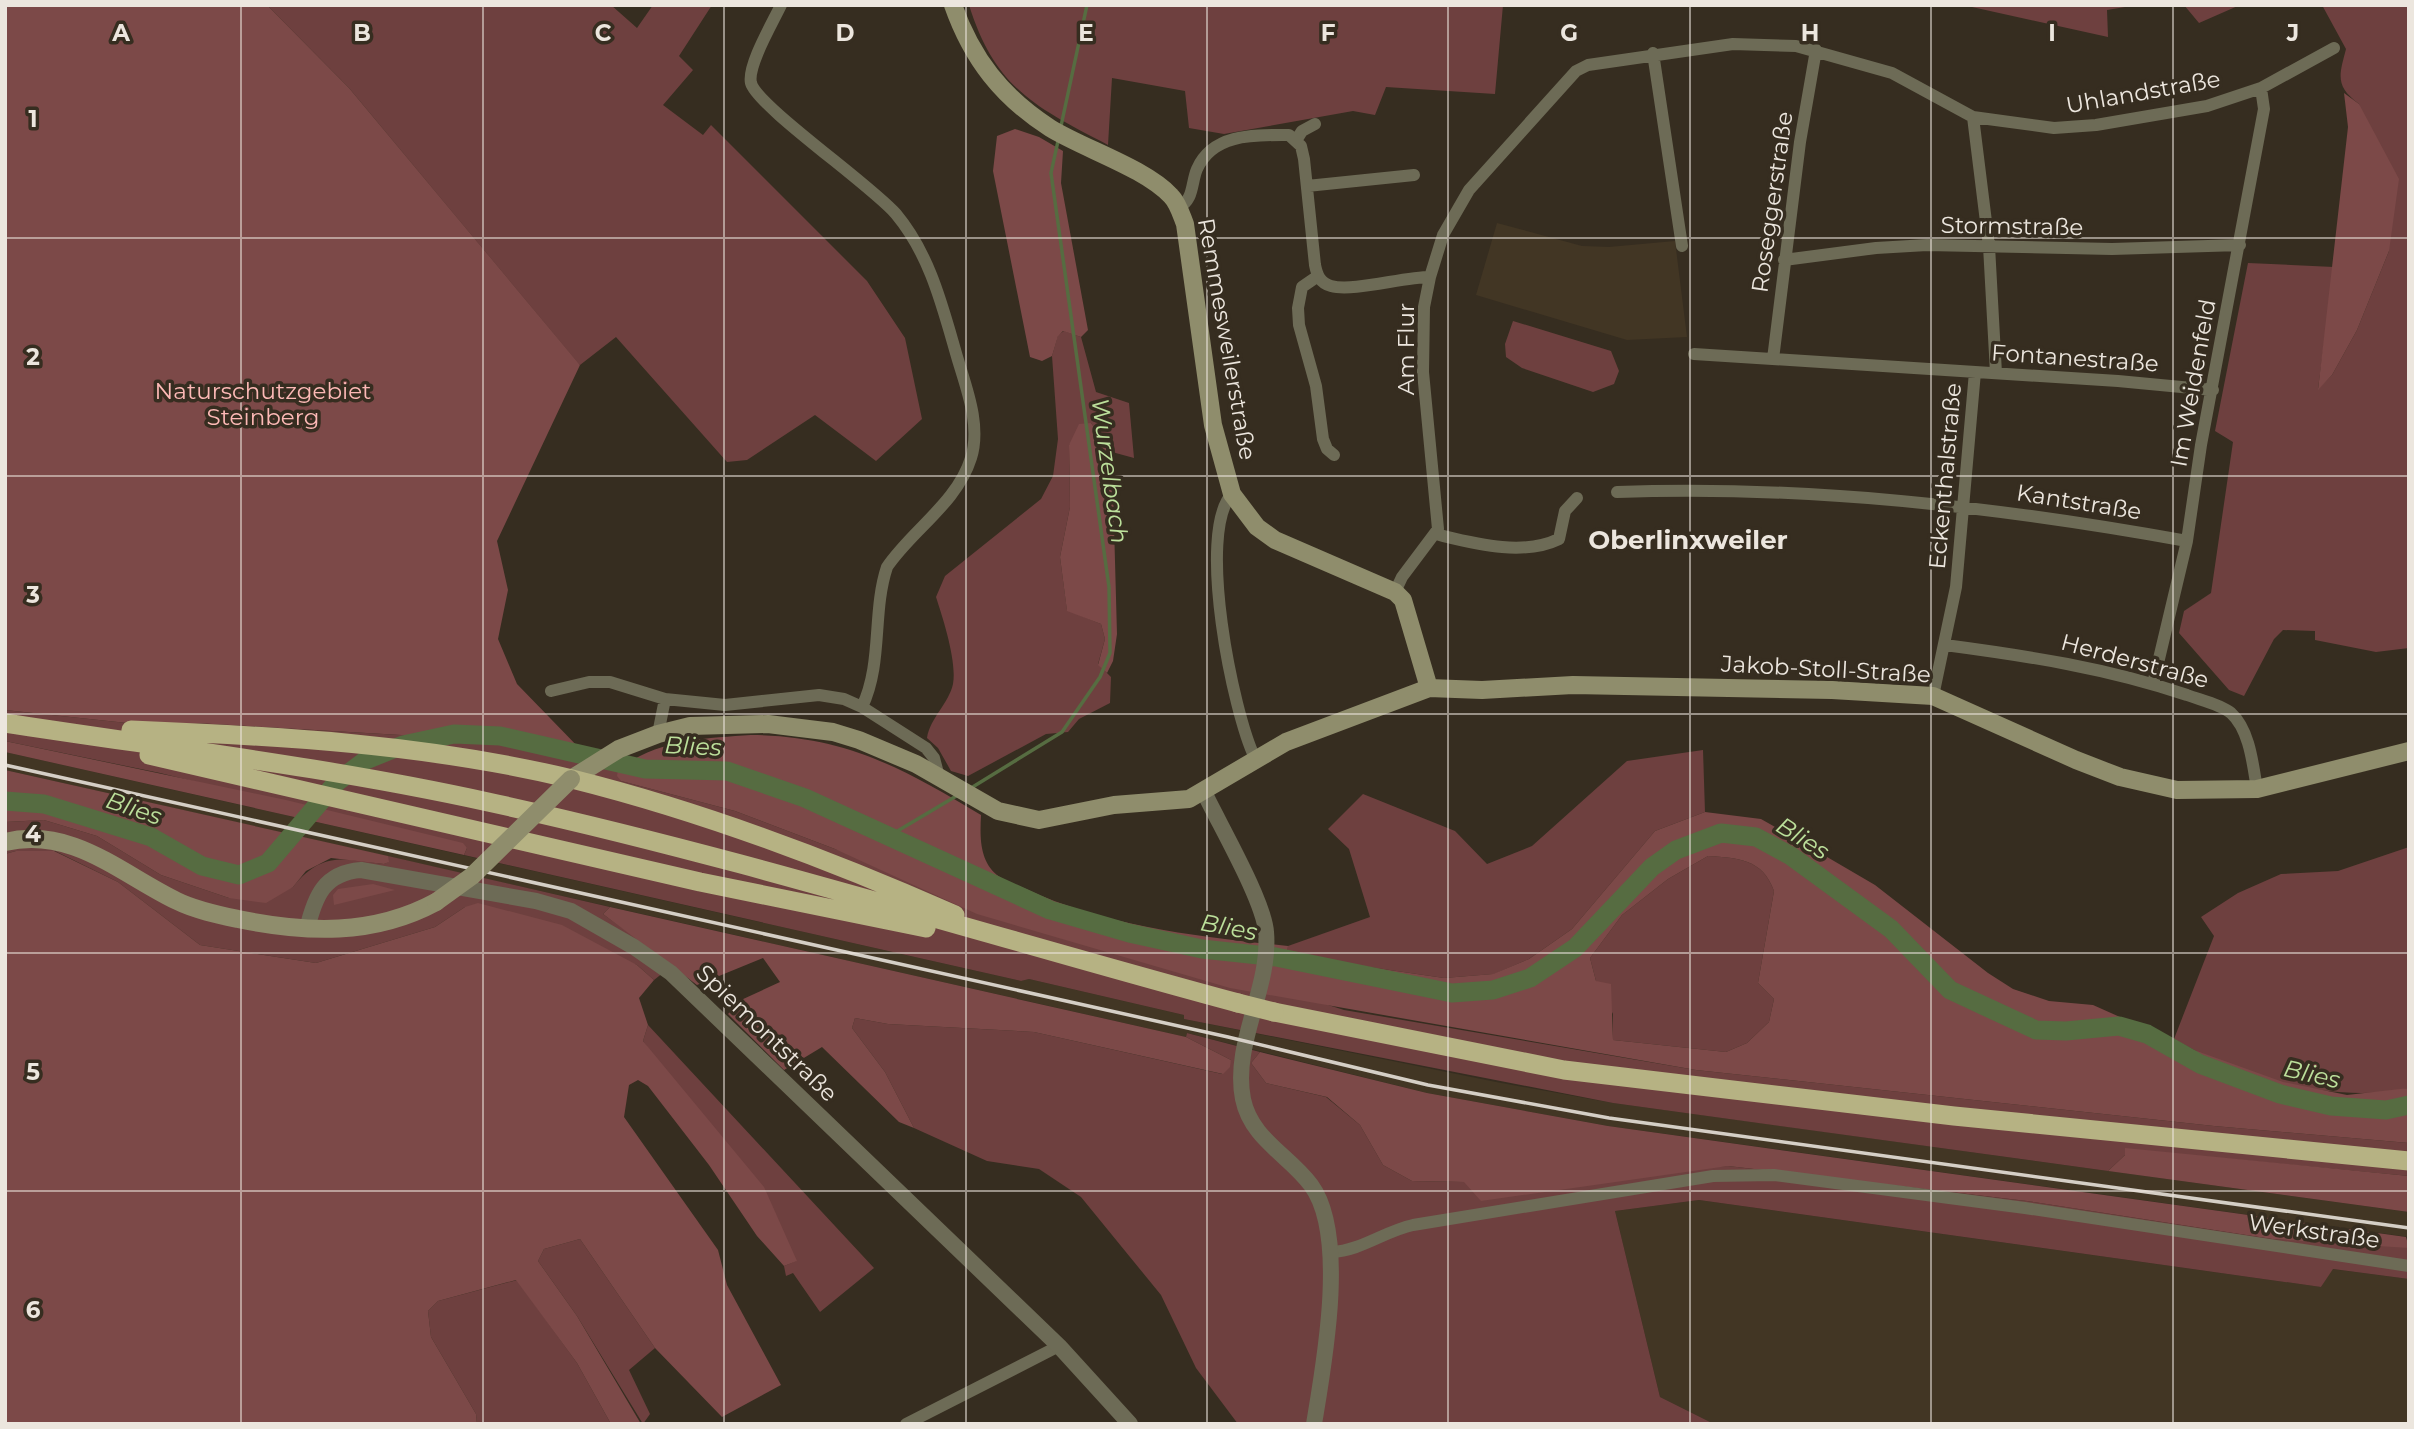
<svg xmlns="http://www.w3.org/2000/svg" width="2414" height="1429" viewBox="0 0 2414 1429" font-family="Montserrat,sans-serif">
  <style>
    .built { fill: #423624 }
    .green { fill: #6e403f }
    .forest { fill: #7c4948; fill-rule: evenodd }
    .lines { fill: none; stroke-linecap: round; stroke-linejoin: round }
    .stream { stroke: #566c41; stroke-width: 3.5 }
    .river { stroke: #566c41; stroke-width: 19 }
    .minor { stroke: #6d6b56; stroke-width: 12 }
    .tertiary { stroke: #6d6b56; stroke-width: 16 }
    .secondary { stroke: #8f8d6c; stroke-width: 18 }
    .trunk { stroke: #b6b283; stroke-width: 19 }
    .rail { stroke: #d5cfc6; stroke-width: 3.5 }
    .secondary-bridge { stroke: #8f8d6c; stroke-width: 18 }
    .trunk-bridge { stroke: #b6b283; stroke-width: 19 }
    .grid { fill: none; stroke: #ece6de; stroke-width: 2; stroke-opacity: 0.55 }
    .labels { text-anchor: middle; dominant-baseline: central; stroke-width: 7; stroke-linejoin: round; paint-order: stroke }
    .street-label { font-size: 23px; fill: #ece6de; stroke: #362d20 }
    .park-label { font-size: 23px; fill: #fdb9b6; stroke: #362d20 }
    .water-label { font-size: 24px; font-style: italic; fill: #bce09b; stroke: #362d20 }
    .quarter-label { font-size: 26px; font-weight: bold; fill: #ece6de; stroke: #362d20 }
    .grid-label { font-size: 23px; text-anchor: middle; font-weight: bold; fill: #ece6de; stroke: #362d20; stroke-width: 7; stroke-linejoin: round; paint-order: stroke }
  </style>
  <rect width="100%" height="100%" fill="#362d20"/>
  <!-- built -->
  <path class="built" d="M1497 223 1582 246 1609 247 1675 241 1687 337 1627 340 1476 295Z
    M5 752 1021 981 1029 979 1184 1015V1019L1496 1082 1613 1103 2409 1212V1237L1608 1126 1427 1093 1187 1033 1186 1037 5 770Z
    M1699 1200 2321 1287 2332 1269 2409 1279V1424H1714L1660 1397 1615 1211Z"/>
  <!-- green -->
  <path class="green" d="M267 5H611L637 28 653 5H712L679 56 693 70 663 105 703 135 711 125 867 281 905 338 922 419 876 461 815 415 747 460 727 462 616 337 580 365 578 363 349 88Z
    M969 5H1503L1495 94 1386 87 1375 115 1353 111 1224 134 1189 128 1185 91 1112 78 1108 145C1035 107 995 88 969 5Z
    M1963 5H2137L2107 10 2108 37Z
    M2184 5H2240L2199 23Z
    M2322 5 2409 6V648L2376 652 2315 640V631L2283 630 2274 639 2244 696 2229 690 2179 633 2184 611 2211 593 2233 442 2215 431 2248 263 2334 267 2318 389 2332 375 2357 330 2389 251 2359 104C2335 86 2339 76 2346 49Z
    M1513 321 1611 351 1619 371 1614 384 1593 392 1522 368 1506 357 1505 344Z
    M1064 331 1081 337 1096 392 1129 403 1134 458 1112 452 1091 423 1069 445 1070 507 1060 557 1067 610 1101 624 1105 639 1098 664 1111 677 1110 703 1079 719 1068 732 1046 734 968 776 951 771 938 748 927 738C930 718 949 703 953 684 957 661 943 619 936 597L945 576 1041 499 1053 476 1058 439 1052 356 1058 335Z
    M5 710 127 723H195L453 738 492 742 553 755 572 757 582 751 615 767 630 760 618 770 621 781 735 811 835 849 1344 1010 1696 1070 2214 1126 2409 1143V1176L2125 1149 2126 1154 2108 1171 1613 1103 1184 1019V1015L1029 979 1021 981 464 855 467 848 160 773 5 741Z
    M1703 750 1705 812 1655 831 1572 929 1529 959 1494 974 1444 978 1287 955 1288 946 1370 917 1349 849 1328 829 1363 794 1455 831 1487 864 1532 846 1627 761Z
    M44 820 97 836 161 875 229 898 293 887C322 851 343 859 384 864L388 862V856L610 907 603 914 673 965 654 980 637 965 465 907 435 927 316 963 200 945 118 882 55 851H16L5 854V822Z
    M2409 847V1088C2335 1105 2239 1077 2174 1039L2214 936 2201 917 2238 893 2281 874 2338 871Z
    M1708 856C1738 858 1763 859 1774 891L1758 983 1774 999 1769 1022 1747 1043 1726 1052 1613 1040V1014L1596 981 1590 958 1622 915 1668 879Z
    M855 1018 888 1024 1034 1032 1222 1074 1231 1060 1186 1037 1187 1033 1260 1052 1251 1063 1266 1083 1326 1097 1360 1125 1383 1165 1412 1181 1464 1182 1728 1166 2027 1201 2272 1239 2403 1246 2409 1248V1279L2333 1269 2321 1287 1699 1200 1615 1211 1660 1397 1714 1424H1238L1196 1368 1161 1295 1081 1197 1039 1169 987 1161 914 1128 885 1072 852 1028Z
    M648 1025 874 1268 820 1312 793 1273 786 1276 784 1266 796 1261 643 1041Z
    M580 1239 655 1348 629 1370 650 1414 643 1424 577 1316 538 1261 544 1249Z
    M517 1280 577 1363 611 1424H477L476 1414 431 1337 428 1311 438 1301Z"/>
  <!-- forest -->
  <path class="forest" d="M5 5H267L349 88 580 365 497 541 508 590 498 639 517 684 582 751 572 757 493 742 453 738 195 723H127L5 710Z
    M2344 93 2359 104 2399 179 2389 251 2357 330 2332 375 2318 390 2348 127Z
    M1015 129 1039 137 1063 151 1061 183 1088 330 1081 337 1063 331 1058 336 1052 356 1042 361 1030 357 993 171 997 136Z
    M1091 423 1112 452 1117 634 1113 661 1107 673 1098 665 1105 639 1101 624 1067 611 1060 557 1070 507 1069 445 1079 424Z
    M751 735C845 736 903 768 981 815 980 836 979 860 997 875 1004 881 1017 885 1026 889 1107 927 1201 937 1288 946L1287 955 1444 978 1493 974 1529 959 1572 929 1655 831 1705 812 1761 819 1810 847 1875 885 1988 973 2013 989 2049 1001 2093 1005 2194 1050 2283 1082 2347 1095 2409 1088V1143L2214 1126 1696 1070 1230 988 977 914 835 849 735 811 621 781 617 776 618 770C655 740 706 738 751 735ZM1708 856C1738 858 1763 859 1774 891L1758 983 1774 999 1769 1022 1747 1043 1726 1052 1613 1040 1611 984 1596 981 1590 958 1622 915 1668 879Z
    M5 741 286 800 463 843 467 848 464 855 5 752Z
    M5 770 388 856 389 862 384 864 331 858 306 871 293 887 266 903 229 898 161 875 97 836 44 820 5 822Z
    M16 851H54L118 882 200 945 316 963 435 927 465 907 478 903 562 925 637 965 654 980 639 998 648 1025 643 1041 764 1187 797 1261 784 1266 757 1236 709 1165 648 1086 638 1080 629 1085 624 1117 718 1250 727 1285 781 1385 722 1417 655 1348 580 1239 544 1249 538 1261 577 1316 641 1424H611L577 1363 516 1280 438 1301 428 1311 431 1337 476 1414 477 1424H5V854Z
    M373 884 395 890 334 905 333 895 338 889Z
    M610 907 1186 1037 1231 1060 1230 1067 1223 1074 1034 1032 888 1024 855 1018 852 1028 885 1072 914 1128 899 1122 822 1047 784 1070 728 1014 741 1000 780 982 763 958 697 985 603 914Z
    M1260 1052 1427 1093 1608 1126 2406 1237 2409 1248 2272 1239 2027 1201 1728 1166 1481 1201 1464 1182 1412 1181 1383 1165 1360 1125 1327 1097 1266 1083 1251 1063Z
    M2125 1148 2409 1176V1212L2108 1171 2125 1155Z"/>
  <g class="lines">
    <!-- stream -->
    <path class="stream" d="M1061 126 1087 5
      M971 788 1062 732 1100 677 1110 653 1109 587 1051 173 1058 141
      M889 836 958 795"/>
    <!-- river -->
    <path class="river" d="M5 801 44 804 151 837 202 866 239 875 268 863 337 782 366 760 403 745 454 734 500 736 645 769 727 771 805 798 1050 910 1129 933 1202 949 1276 957 1452 993 1493 990 1530 978 1575 948 1652 867 1676 850 1721 833 1756 837 1791 856 1891 929 1950 990 2036 1030 2066 1031 2119 1026 2147 1034 2200 1064 2280 1094 2331 1106 2386 1110 2409 1105"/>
    <!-- minor -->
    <path class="minor" d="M781 5C773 22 747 66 751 83 757 106 871 185 896 214 931 256 943 309 958 360 967 390 981 426 971 458 957 503 912 530 887 567 872 612 883 663 862 707
      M1653 53 1682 246
      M1973 117 1989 246 1996 373
      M1297 139 1302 131 1315 124
      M1307 186 1414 175
      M1179 207C1194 200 1191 183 1197 169 1213 133 1255 135 1289 135L1301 146 1304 159 1315 265C1317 275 1320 283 1331 286 1353 292 1403 277 1430 277
      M1784 260 1876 248 1927 245 2112 249 2240 245
      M1318 276 1302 287 1298 308 1299 325 1316 386 1323 439 1327 449 1334 455
      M1694 354 2118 381 2213 390
      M1773 359 1800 142 1816 50
      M1617 492C1808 485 1999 507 2187 541
      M1232 494C1196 532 1233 713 1255 758
      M1435 534C1473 543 1522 557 1559 539L1565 511 1577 498
      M1395 592 1402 577 1438 529 1423 372 1424 307 1430 277 1443 235 1469 190 1576 71 1588 65 1733 44 1796 46 1892 73 1973 117 2054 128 2096 125 2207 106 2261 88 2334 48
      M1945 645C2028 656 2107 668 2187 695 2200 700 2220 704 2231 713 2250 730 2253 766 2257 789
      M2153 684 2187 541 2201 445 2264 109 2261 88
      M551 691 589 682H610L665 699 725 705 819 695 844 699 862 707 926 748 934 758 939 777
      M1933 696 1956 587 1975 372
      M658 734 665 699
      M1332 1252C1360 1251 1385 1231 1413 1225L1713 1176 1774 1175 2025 1208 2409 1266
      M906 1424 1059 1346"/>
    <!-- tertiary -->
    <path class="tertiary" d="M1204 792C1219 824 1264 901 1266 932 1271 988 1232 1043 1243 1099 1251 1139 1289 1155 1311 1185 1348 1235 1324 1364 1314 1424
      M307 929C315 896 324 873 361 870L536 901 571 911 634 947 671 973 1059 1346 1130 1424"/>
    <!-- secondary -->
    <path class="secondary" d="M953 5C972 59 1002 97 1050 128 1084 149 1145 168 1171 196 1178 203 1181 214 1185 224L1213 425 1232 494 1257 527 1275 540 1395 592 1403 600 1429 688
      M571 779 619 749 658 734 690 726 768 724 833 732 859 740 916 764 998 811 1039 820 1114 805 1189 799 1286 742 1429 688 1482 690 1573 685 1832 690 1933 696 2076 760 2120 777 2177 790 2257 789 2409 751
      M5 842C72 826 121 874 177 901 195 910 219 915 238 919 306 933 373 936 436 902"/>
    <!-- trunk -->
    <path class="trunk" d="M5 723C167 748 329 767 488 802 741 857 988 936 1238 1003
      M131 730C279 736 427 744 572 779 704 812 831 860 955 915
      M149 755 700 882 926 928
      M1274 1012 1564 1070 1954 1116 2409 1161"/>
    <!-- rail -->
    <path class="rail" d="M5 765 1228 1037 1428 1085 1609 1118 2409 1228"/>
    <!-- secondary-bridge -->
    <path class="secondary-bridge" d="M436 902 472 876 571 779"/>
    <!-- trunk-bridge -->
    <path class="trunk-bridge" d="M1238 1003 1274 1012"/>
  </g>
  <!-- grid -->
  <path class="grid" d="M241 5V1424M483 5V1424M724 5V1424M966 5V1424M1207 5V1424M1448 5V1424M1690 5V1424M1931 5V1424M2173 5V1424M5 238H2409M5 476H2409M5 714H2409M5 953H2409M5 1191H2409"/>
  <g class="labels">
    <!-- street labels -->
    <g class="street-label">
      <text transform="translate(2143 92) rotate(-10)">Uhlandstraße</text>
      <text transform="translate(1772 202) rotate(-82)">Roseggerstraße</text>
      <text transform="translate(2012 226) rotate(1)">Stormstraße</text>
      <text transform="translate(1227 339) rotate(80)">Remmesweilerstraße</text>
      <text transform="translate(1406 349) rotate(-90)">Am Flur</text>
      <text transform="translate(2075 358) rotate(4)">Fontanestraße</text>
      <text transform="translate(2193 383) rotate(-80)">Im Weidenfeld</text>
      <text transform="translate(1945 476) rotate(-85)">Eckenthalstraße</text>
      <text transform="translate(2079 502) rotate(9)">Kantstraße</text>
      <text transform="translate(2135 661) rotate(15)">Herderstraße</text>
      <text transform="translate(1826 669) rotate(3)">Jakob-Stoll-Straße</text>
      <text transform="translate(767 1033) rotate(44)">Spiemontstraße</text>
      <text transform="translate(2314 1231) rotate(8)">Werkstraße</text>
    </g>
    <!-- park labels -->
    <g class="park-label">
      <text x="263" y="391">Naturschutzgebiet<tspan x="263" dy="26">Steinberg</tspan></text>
    </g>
    <!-- water labels -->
    <g class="water-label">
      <text transform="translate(1110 471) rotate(82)">Wurzelbach</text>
      <text transform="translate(693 746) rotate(3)">Blies</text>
      <text transform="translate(134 808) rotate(19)">Blies</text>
      <text transform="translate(1803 838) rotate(32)">Blies</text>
      <text transform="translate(1229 927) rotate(11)">Blies</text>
      <text transform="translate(2312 1074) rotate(13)">Blies</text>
    </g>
    <!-- quarter labels -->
    <g class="quarter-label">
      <text x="1688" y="540">Oberlinxweiler</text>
    </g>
  </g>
  <g class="grid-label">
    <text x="121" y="41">A</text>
    <text x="362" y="41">B</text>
    <text x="603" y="41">C</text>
    <text x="845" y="41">D</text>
    <text x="1086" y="41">E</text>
    <text x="1328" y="41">F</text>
    <text x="1569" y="41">G</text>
    <text x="1810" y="41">H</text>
    <text x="2052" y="41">I</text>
    <text x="2293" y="41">J</text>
    <text x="33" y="127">1</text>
    <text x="33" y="365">2</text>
    <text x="33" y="603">3</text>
    <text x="33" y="842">4</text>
    <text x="33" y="1080">5</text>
    <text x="33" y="1318">6</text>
  </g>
  <!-- border -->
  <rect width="2414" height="1429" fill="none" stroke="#ece6de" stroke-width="14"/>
</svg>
